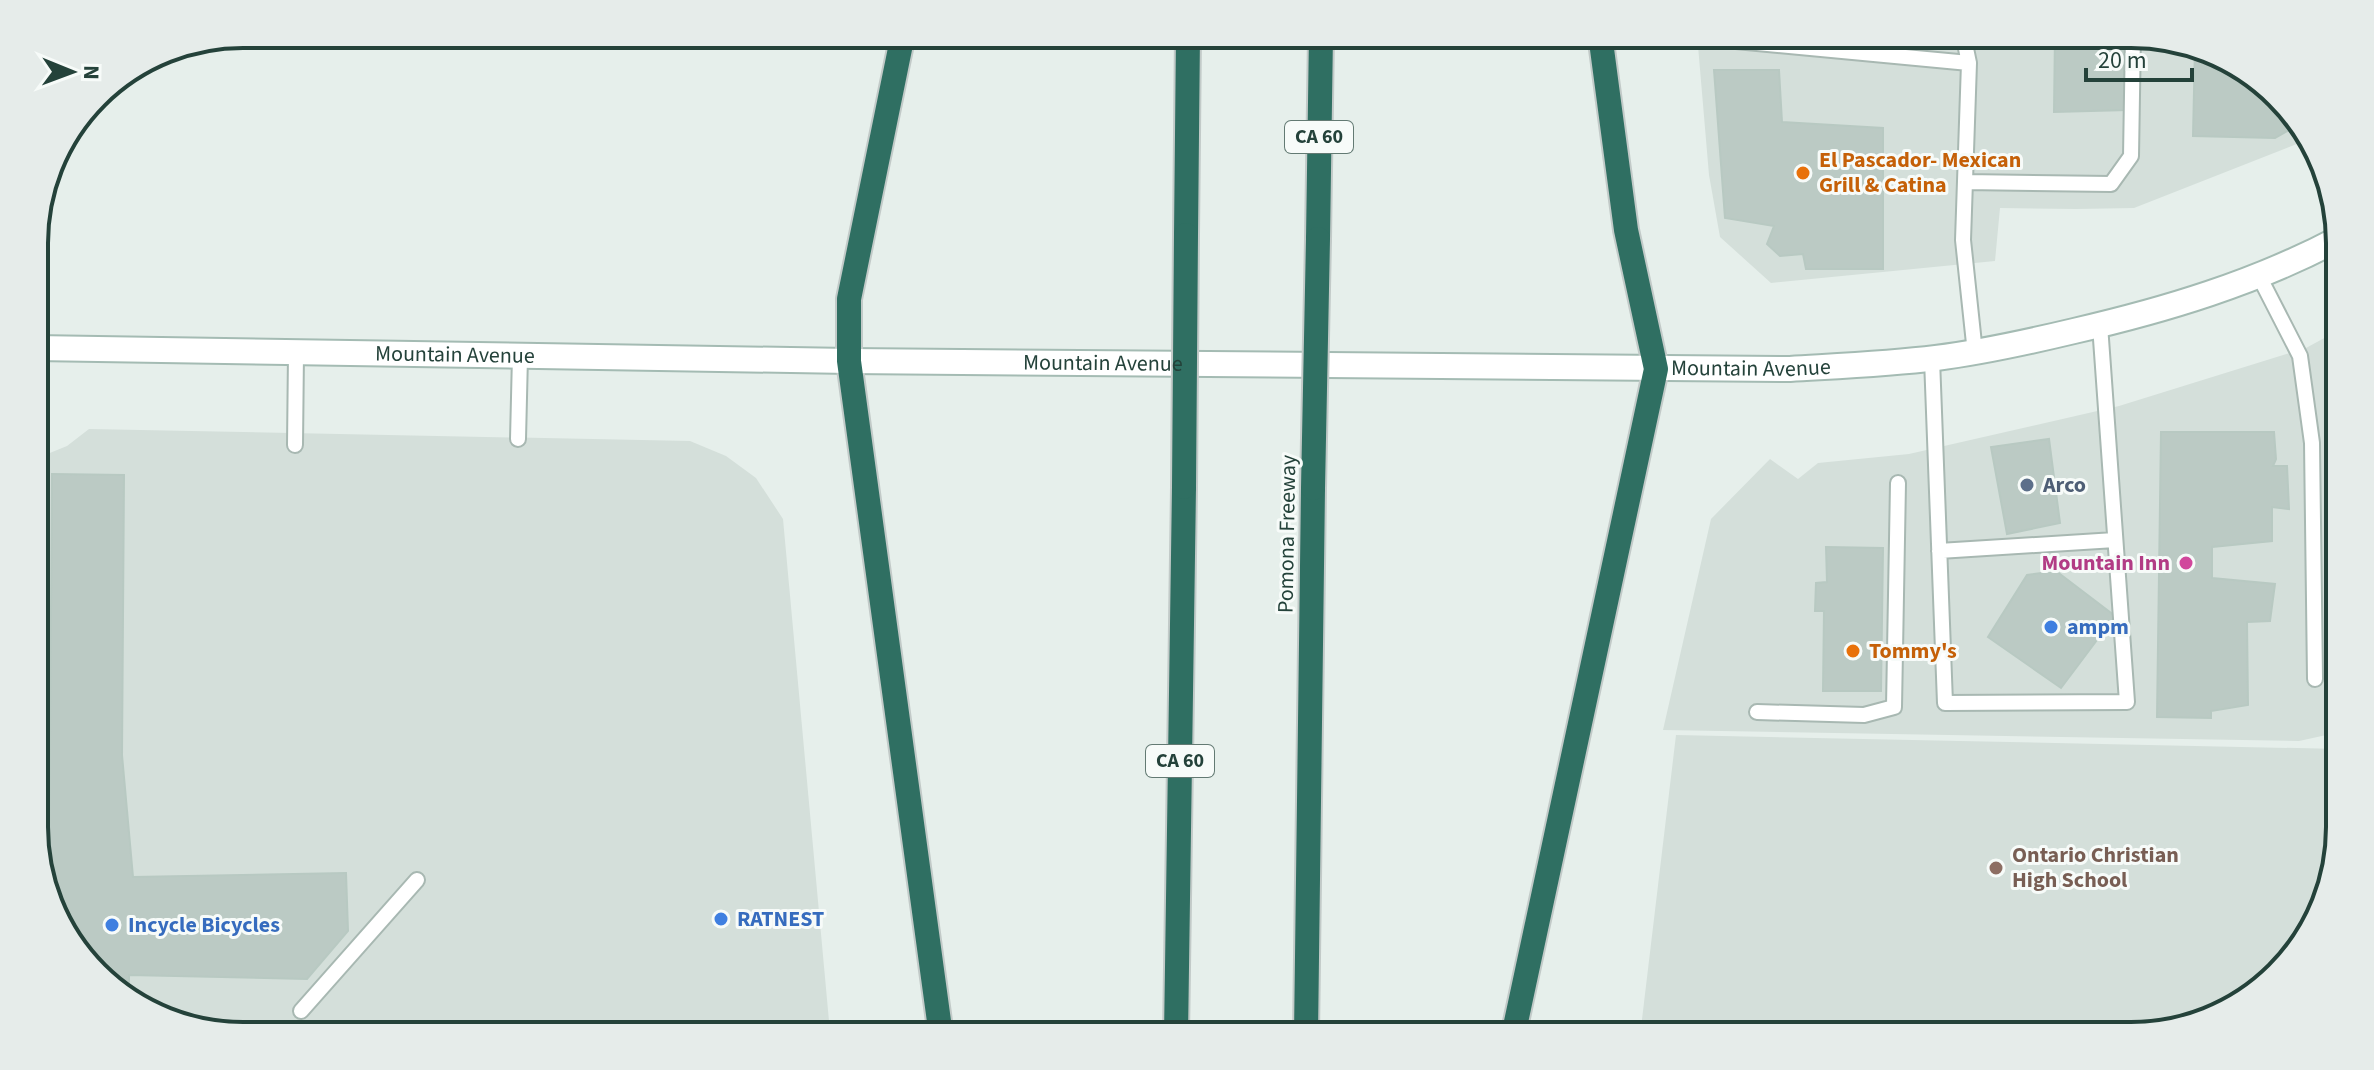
<svg xmlns="http://www.w3.org/2000/svg" width="2374" height="1070" viewBox="0 0 2374 1070" font-family="'Source Sans 3',sans-serif">
  <style>
    .built { fill: #d4dfda }
    .building { fill: #bbcac4; stroke: #b8c9c2; stroke-width: 2 }
    .lines { fill: none; stroke-linecap: round; stroke-linejoin: round }
    .service-casing { stroke: #a8b8b2; stroke-width: 18 }
    .secondary-casing { stroke: #a4bbb3; stroke-width: 28 }
    .motorway-casing { stroke: #c2cac8; stroke-width: 28 }
    .service { stroke: #fff; stroke-width: 14 }
    .secondary { stroke: #fff; stroke-width: 24 }
    .motorway { stroke: #2f6f62; stroke-width: 24 }
    .motorway-bridge-casing { stroke: #c2cac8; stroke-width: 28; stroke-linecap: butt }
    .motorway-bridge { stroke: #2f6f62; stroke-width: 24 }
    .food-dot { fill: #e8710a; stroke: #f7fbf9; stroke-width: 3 }
    .service-dot { fill: #5c6f8a; stroke: #f7fbf9; stroke-width: 3 }
    .hotel-dot { fill: #d1479c; stroke: #f7fbf9; stroke-width: 3 }
    .shop-dot { fill: #3f7fe0; stroke: #f7fbf9; stroke-width: 3 }
    .education-dot { fill: #8d6e63; stroke: #f7fbf9; stroke-width: 3 }
    .labels { text-anchor: middle; dominant-baseline: central; stroke-width: 6; stroke-linejoin: round; paint-order: stroke }
    .shield { fill: #f7fbf9; stroke: #637a73; stroke-width: 2 }
    .shield-label { font-size: 20px; font-weight: bold; fill: #24423a }
    .food-label { font-size: 22px; font-weight: bold; fill: #c56008; stroke: #f7fbf9; text-anchor: start }
    .street-label { font-size: 22px; fill: #24423a; stroke: #f7fbf9 }
    .service-label { font-size: 22px; font-weight: bold; fill: #4e5e75; stroke: #f7fbf9; text-anchor: start }
    .hotel-label { font-size: 22px; font-weight: bold; fill: #b23c85; stroke: #f7fbf9; text-anchor: end }
    .shop-label { font-size: 22px; font-weight: bold; fill: #366cbe; stroke: #f7fbf9; text-anchor: start }
    .education-label { font-size: 22px; font-weight: bold; fill: #785e54; stroke: #f7fbf9; text-anchor: start }
    .rim { fill: none; stroke: #24423a; stroke-width: 4 }
  </style>
  <rect width="100%" height="100%" fill="#e6efeb"/>
  <!-- built -->
  <path class="built" d="M1697 34H2131L2212 50 2297 116 2307 140 2134 208 2076 209 2000 208 1995 261 1771 283 1720 237 1709 175Z
    M2339 330 2340 726 2331 734 2299 741 1663 730 1711 519 1770 459 1798 479 1818 463 1909 454 2119 406 2306 348Z
    M89 429 690 441 726 456 756 478 783 519 830 1032 829 1036H243L162 1020 77 955 36 855 35 459 67 446Z
    M1676 735 2340 749V828L2324 908 2248 1001 2144 1036H1640Z"/>
  <!-- building -->
  <path class="building" d="M2055 34H2127L2128 110 2054 112Z
    M2195 47 2212 50 2297 116 2300 124 2275 138 2193 136Z
    M1714 70H1779L1782 122 1883 128V269H1806L1803 254 1780 256 1767 244 1774 226 1725 218Z
    M2161 432H2274L2276 459 2273 466H2287L2289 509 2272 507V541L2212 547V578L2275 584 2270 621 2247 622 2248 705 2211 711V718L2157 717Z
    M2049 439 2060 523 2007 534 1991 447Z
    M52 474 124 475 122 755 133 877 346 873 348 931 307 979 129 975V986H119L77 955 49 886Z
    M1826 547 1883 548 1881 691H1823L1824 611H1815L1816 583 1827 582Z
    M2056 571 2115 616 2061 688 1988 637 2027 575Z"/>
  <g class="lines">
    <!-- service casing -->
    <g class="service-casing">
      <path id="service" d="M1729 34 1736 41 1969 63
        M1963 34 1969 63 1963 240 1975 353
        M1965 182 2111 184 2131 156 2133 34
        M2259 276 2300 356 2312 443 2315 679
        M1932 359 1945 703 2127 702 2100 325
        M518 439 520 356
        M295 445 296 353
        M1939 551 2115 540
        M1757 712 1864 715 1894 707 1898 483
        M301 1011 417 880"/>
    </g>
    <!-- secondary casing -->
    <g class="secondary-casing">
      <g id="secondary">
        <path id="s1" d="M35 348 849 361 1790 369C1839 366 1888 364 1936 358 1983 352 2028 342 2074 331 2165 310 2255 283 2338 239"/>
      </g>
    </g>
    <!-- motorway casing -->
    <g class="motorway-casing">
      <path id="motorway" d="M903 34 849 299V361L941 1036
        M1186 235 1188 34
        M1318 239 1321 34
        M1176 1036 1184 487
        M1306 1036 1313 488
        M1513 1036 1656 369 1626 230 1600 34"/>
    </g>
    <!-- service -->
    <use href="#service" class="service"/>
    <!-- secondary -->
    <use href="#secondary" class="secondary"/>
    <!-- motorway -->
    <use href="#motorway" class="motorway"/>
    <!-- motorway-bridge casing -->
    <g class="motorway-bridge-casing">
      <path id="motorway-bridge" d="M1184 487 1186 235
        M1313 488 1318 239"/>
    </g>
    <!-- motorway-bridge -->
    <use href="#motorway-bridge" class="motorway-bridge"/>
  </g>
  <!-- markers -->
  <g class="food-dot">
    <circle cx="1803" cy="173" r="8"/>
    <circle cx="1853" cy="651" r="8"/>
  </g>
  <circle class="service-dot" cx="2027" cy="485" r="8"/>
  <circle class="hotel-dot" cx="2186" cy="563" r="8"/>
  <g class="shop-dot">
    <circle cx="2051" cy="627" r="8"/>
    <circle cx="721" cy="919" r="8"/>
    <circle cx="112" cy="925" r="8"/>
  </g>
  <circle class="education-dot" cx="1996" cy="868" r="8"/>
  <g class="labels">
    <!-- shield labels -->
    <g class="shield">
      <rect x="1285" y="121" width="68" height="32" rx="6"/>
      <rect x="1146" y="745" width="68" height="32" rx="6"/>
    </g>
    <g class="shield-label">
      <text x="1319" y="137">CA 60</text>
      <text x="1180" y="761">CA 60</text>
    </g>
    <!-- food labels -->
    <g class="food-label">
      <text x="1819" y="160">El Pascador- Mexican<tspan x="1819" dy="25">Grill &amp; Catina</tspan></text>
      <text x="1869" y="651">Tommy's</text>
    </g>
    <!-- street labels -->
    <g class="street-label">
      <text stroke="none"><textPath href="#s1" startOffset="420">Mountain Avenue</textPath></text>
      <text stroke="none"><textPath href="#s1" startOffset="1068">Mountain Avenue</textPath></text>
      <text stroke="none"><textPath href="#s1" startOffset="1716">Mountain Avenue</textPath></text>
      <text transform="translate(1287 534) rotate(-89)">Pomona Freeway</text>
    </g>
    <!-- service labels -->
    <g class="service-label">
      <text x="2043" y="485">Arco</text>
    </g>
    <!-- hotel labels -->
    <g class="hotel-label">
      <text x="2170" y="563">Mountain Inn</text>
    </g>
    <!-- shop labels -->
    <g class="shop-label">
      <text x="2067" y="627">ampm</text>
      <text x="737" y="919">RATNEST</text>
      <text x="128" y="925">Incycle Bicycles</text>
    </g>
    <!-- education labels -->
    <g class="education-label">
      <text x="2012" y="855">Ontario Christian<tspan x="2012" dy="25">High School</tspan></text>
    </g>
  </g>
  <!-- crop -->
  <path d="M0 0H2374V1070H0ZM243 48H2131A195 195 0 0 1 2326 243V827A195 195 0 0 1 2131 1022H243A195 195 0 0 1 48 827V243A195 195 0 0 1 243 48Z" fill="#e6ecea" fill-rule="evenodd"/>
  <path class="rim" d="M243 48H2131A195 195 0 0 1 2326 243V827A195 195 0 0 1 2131 1022H243A195 195 0 0 1 48 827V243A195 195 0 0 1 243 48Z"/>
  <!-- north arrow -->
  <g transform="translate(72 72) rotate(91)" stroke="#f7fbf9" stroke-width="6" paint-order="stroke">
  <path d="M0-6L14 30L0 20L-14 30Z" fill="#24423a"/>
  <text y="-12" font-size="22" font-weight="bold" text-anchor="middle" fill="#24423a">N</text>
  </g>
  <!-- scale -->
  <path d="M2086 68v12h106v-12" fill="none" stroke="#24423a" stroke-width="4"/>
  <text x="2098" y="68" font-size="24" fill="#24423a" stroke="#f7fbf9" stroke-width="6" paint-order="stroke">20 m</text>
</svg>
